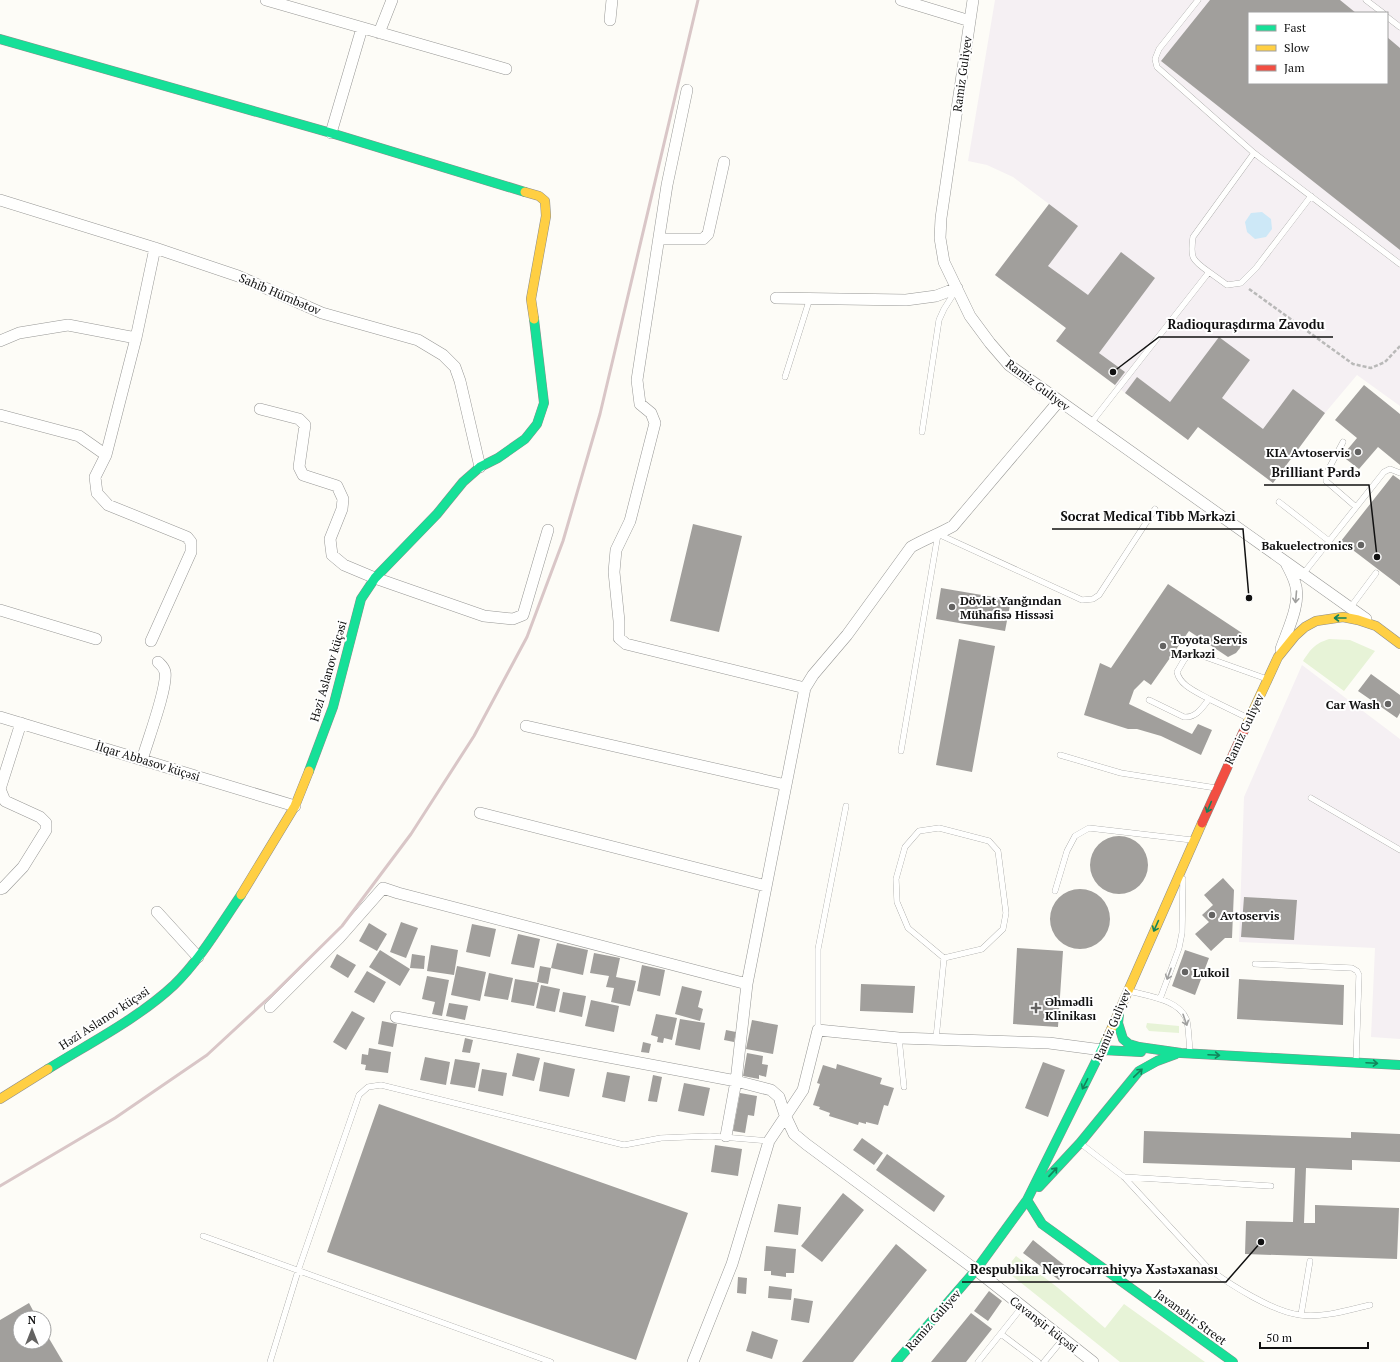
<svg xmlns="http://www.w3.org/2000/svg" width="1400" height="1362" viewBox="0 0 1400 1362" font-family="'PT Serif',serif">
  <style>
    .industrial { fill: #f5f0f3; fill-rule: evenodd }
    .green { fill: #e7f3d7 }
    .water { fill: #cde8f7 }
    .building { fill: #a19f9c }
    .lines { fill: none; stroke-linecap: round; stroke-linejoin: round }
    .lane-casing { stroke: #979795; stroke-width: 6 }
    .street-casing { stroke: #979795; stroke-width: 12 }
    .fast-casing { stroke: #8e8d8b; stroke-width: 10 }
    .slow-casing { stroke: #8e8d8b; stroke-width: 10 }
    .jam-casing { stroke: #8e8d8b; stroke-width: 10 }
    .path { stroke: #b9b9b8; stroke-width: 2.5; stroke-dasharray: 4 2; stroke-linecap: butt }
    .lane { stroke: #fffffe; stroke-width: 5.5 }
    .street { stroke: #fffffe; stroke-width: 11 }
    .fast { stroke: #16e098; stroke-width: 9 }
    .slow { stroke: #ffcf43; stroke-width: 9 }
    .jam { stroke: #f24e42; stroke-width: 9 }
    .rail { stroke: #d9c6c7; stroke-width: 3 }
    .oneway { stroke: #a0a09f }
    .oneway2 { stroke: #14835b }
    .poi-dot { fill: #646362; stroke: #fff; stroke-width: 1.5 }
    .labels { text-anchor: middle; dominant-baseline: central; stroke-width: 4; stroke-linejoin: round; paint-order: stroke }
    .street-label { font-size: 12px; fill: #111; stroke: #fff }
    .poi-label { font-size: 12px; font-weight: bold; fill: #111; stroke: #fff; text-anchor: start }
    .leader { fill: none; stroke: #111; stroke-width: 1.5 }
    .callout-dot { fill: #111; stroke: #fff; stroke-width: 1.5 }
    .callout-label { font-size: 13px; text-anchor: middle; font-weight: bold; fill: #111; stroke: #fff; stroke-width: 4; stroke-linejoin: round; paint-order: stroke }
  </style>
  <rect width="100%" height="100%" fill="#fdfcf7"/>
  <!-- industrial -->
  <path class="industrial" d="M995 0H1400V406L1357 375 1325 413 1273 483 1198 427 1188 440 1056 341 1066 328 995 275 1049 204 1013 177 987 165 968 161ZM1249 13H1387V83H1249Z
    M1302 665 1400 739V1039L1371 1037 1375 948 1239 942 1244 797Z"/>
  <!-- green -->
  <path class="green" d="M1329 639 1350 640 1375 651 1344 691 1303 661C1311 649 1314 644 1329 639Z
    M1147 1023 1179 1026V1033L1149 1031 1146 1027Z
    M1016 1256 1057 1287 1105 1328 1124 1304 1205 1362H1120L1005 1270Z"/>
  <!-- water -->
  <path class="water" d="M1262 212 1271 219 1272 229 1266 237 1255 239 1247 232 1245 222 1251 213Z"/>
  <!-- building -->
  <path class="building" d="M1210 0H1340L1356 13H1249V83H1387V37L1400 48V250L1161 61Z
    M1049 204 1078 226 1048 266 1088 295 1121 252 1155 278 1099 353 1125 372 1115 385 1056 341 1066 328 995 275Z
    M1219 337 1250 360 1222 398 1263 429 1293 389 1325 413 1273 483 1198 427 1188 440 1125 393 1137 377 1170 402Z
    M1364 385 1400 414V465L1378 447 1359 469 1342 456 1357 438 1335 420Z
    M1393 475 1400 480V586L1341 541Z
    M693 524 742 536 719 632 670 621Z
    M1168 584 1242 633V641L1240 648 1236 653 1228 657 1189 631 1151 685 1144 680 1134 690 1129 704 1192 734 1198 724 1212 730 1201 755 1161 736 1137 729H1128L1084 715 1100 663 1111 668Z
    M941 588 1011 600 1005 631 936 619Z
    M959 639 995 646 972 772 936 765Z
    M1371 674 1400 695V713L1397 718 1358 691Z
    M1090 865a29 29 0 1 1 58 0a29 29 0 1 1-58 0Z
    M1223 878 1234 890 1232 938H1225L1211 951 1195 934 1209 922 1202 915 1213 905 1204 895Z
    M1050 919a30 30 0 1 1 60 0a30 30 0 1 1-60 0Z
    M1244 897 1297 900 1294 940 1241 937Z
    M401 922 418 928 406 958 390 952Z
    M369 923 387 934 377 951 359 941Z
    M472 924 496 929 490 957 466 952Z
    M518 934 540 939 534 968 511 964Z
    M557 943 588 950 583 975 551 968Z
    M431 945 458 950 454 975 427 971Z
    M1017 948 1063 951 1058 1027 1013 1024Z
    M380 950 410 969 400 986 369 967Z
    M1185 950 1209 958 1195 995 1172 986Z
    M594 953 620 958 616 977 636 981 630 1006 611 1002 614 988 606 987 609 976 590 973Z
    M337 954 356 965 348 978 330 967Z
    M412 954 425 956 424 969 410 968Z
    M642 965 665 970 660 996 637 991Z
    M457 966 486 972 480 1001 451 995Z
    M540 966 551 968 548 984 537 982Z
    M367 971 386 982 374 1003 354 992Z
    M489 973 513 978 508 1000 484 996Z
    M427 976 449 980 442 1016 432 1014 435 1002 422 999Z
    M515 979 539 983 534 1006 511 1002Z
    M1239 979 1344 985 1343 1025 1237 1019Z
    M861 984 915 986 913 1013 860 1011Z
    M541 985 560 989 555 1012 536 1008Z
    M682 986 702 991 698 1007 703 1009 700 1021 675 1014Z
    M563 992 586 996 582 1017 559 1012Z
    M591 1000 619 1006 614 1032 585 1026Z
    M449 1003 468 1006 465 1020 446 1016Z
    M352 1011 365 1018 346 1050 333 1042Z
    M656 1014 677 1018 672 1040 664 1038 663 1043 657 1042 658 1037 651 1035Z
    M680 1019 705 1023 700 1050 675 1045Z
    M752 1020 778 1025 773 1054 746 1049Z
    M382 1021 397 1024 393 1047 378 1044Z
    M726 1030 736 1032 734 1042 724 1040Z
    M465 1038 473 1040 470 1053 462 1052Z
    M643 1042 651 1044 649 1053 641 1052Z
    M369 1048 391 1052 388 1073 365 1070 366 1065 361 1064 362 1054 368 1055Z
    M517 1053 540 1058 534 1081 512 1076Z
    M747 1053 763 1056 762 1064 768 1065 766 1077 759 1075V1079L743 1076Z
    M425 1057 450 1062 446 1085 420 1080Z
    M455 1059 480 1063 475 1088 450 1084Z
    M544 1062 575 1069 569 1097 539 1091Z
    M1043 1062 1065 1070 1048 1117 1025 1108Z
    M837 1064 882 1078 880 1084 894 1088 888 1106 884 1105 878 1125 866 1122V1124L859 1122 858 1125 829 1116 830 1113 819 1109 820 1107 813 1105 820 1084 817 1083 823 1065 836 1069Z
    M482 1069 507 1073 503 1096 478 1091Z
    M607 1072 630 1076 625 1102 602 1097Z
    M653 1075 662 1077 657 1102 648 1101Z
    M684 1083 710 1088 704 1116 678 1111Z
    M740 1093 757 1096 754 1116 748 1115 745 1133 733 1131Z
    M379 1104 688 1213 636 1360 327 1252Z
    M1144 1131 1351 1138V1132L1400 1134V1162L1352 1160V1170L1306 1168 1304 1223H1315V1205L1399 1208 1397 1259 1245 1254 1246 1221 1293 1222 1295 1168 1143 1163Z
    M862 1138 883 1153 874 1165 853 1150Z
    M715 1145 742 1149 738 1176 711 1172Z
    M887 1154 945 1196 934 1212 876 1170Z
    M843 1193 864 1210 822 1262 801 1246Z
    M778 1204 801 1207 798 1235 774 1232Z
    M1033 1240 1069 1269 1059 1280 1023 1253Z
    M896 1244 927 1270 853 1362H802Z
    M766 1246 796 1249 794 1273H786V1277L771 1275V1271H764Z
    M738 1277 747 1278 746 1294 737 1293Z
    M769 1286 792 1289 791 1300 768 1298Z
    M989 1291 1002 1301 988 1321 974 1311Z
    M794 1298 813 1301 809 1323 791 1320Z
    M29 1303 37 1318H20V1342H44V1330L63 1362H0V1320Z
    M971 1313 992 1329 966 1362H931Z
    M752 1331 778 1340 772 1359 746 1351Z"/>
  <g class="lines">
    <!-- lane casing -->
    <g class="lane-casing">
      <path id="lane" d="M1198 0 1159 49 1155 59 1157 67 1254 153 1400 264
        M1366 0 1383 13
        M1387 17 1400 27
        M1209 272C1192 260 1190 258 1193 237L1254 153
        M785 377 810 298
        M1091 423 1209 272 1227 285 1241 283 1256 268 1311 196
        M922 432 939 320 944 309 956 290
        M1343 442 1326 474V481L1356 507
        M1279 502 1329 541
        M1303 574 1384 472 1390 469 1400 473
        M1350 608 1376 573
        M1209 699C1197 692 1180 686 1177 672L1184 660 1190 654H1197L1267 679
        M1149 700 1184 717C1196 718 1202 708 1209 699L1248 718
        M901 751 938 534 1082 600 1093 599 1099 595 1155 509
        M1060 755 1121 773 1216 788
        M1311 798 1400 850
        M1055 891 1067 851 1075 836 1089 828 1192 840
        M1255 964 1352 968 1357 971 1359 975 1356 1062
        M1129 991C1148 996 1181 1000 1187 1021 1189 1031 1189 1043 1190 1052
        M1160 999 1179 948 1182 933 1183 879
        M818 1030V949L846 806
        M899 1038 904 1087
        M936 1039 944 958 982 949 1003 929 1006 913 998 851 989 841 939 828 919 831 905 847 896 879 897 902 908 928 944 958
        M1080 1143 1124 1177 1208 1268C1230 1285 1274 1312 1300 1315 1324 1318 1348 1310 1370 1305
        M1124 1177 1271 1186
        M203 1236 551 1362
        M1301 1315 1310 1261
        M1001 1334 1038 1362
        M270 1362 298 1271 359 1095 368 1087 381 1085 624 1145 661 1138 710 1136 769 1141
        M978 1362 1022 1307
        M1044 1362 1063 1339"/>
    </g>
    <!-- street casing -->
    <g class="street-casing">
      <path id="street" d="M266 0 506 69
        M901 0 970 21
        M973 0 941 218 940 238 944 262 970 316 990 343 1009 365 1366 619
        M610 20 612 0
        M379 33 392 0
        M687 90 667 185 637 380 640 404 651 413 655 423 630 521 616 550 614 572 619 621V638L626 644 805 688
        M331 133 362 28
        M0 200 155 248 238 276 322 313 418 340 443 355 455 367 460 381 480 467
        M659 239H703L708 234 724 162
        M776 298 906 300 936 296 957 288
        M0 341 19 333 68 325 136 338
        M260 409 299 419 305 425 299 467 303 475 337 486 343 499 342 509 330 539 332 555 344 565 375 578 484 616 513 619 523 615 548 530
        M0 415 79 436 106 455
        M0 610 96 639
        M151 641 191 552V542L187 537 108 505 97 493 95 477 106 455 136 338 155 248
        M1281 649C1287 631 1302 602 1295 583 1293 576 1289 569 1286 563
        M0 717 295 806
        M526 726 786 785
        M142 760C147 742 168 687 165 672 164 667 161 665 158 662
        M480 813 766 886
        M0 889 3 888 23 867 46 830V823L40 817 5 801 0 789 21 723
        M157 912 198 957
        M270 1007 339 938 383 888 398 893 747 984
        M396 1017 736 1081 771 1090 779 1097 785 1115 794 1134 806 1144 976 1270 1093 1362
        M726 1136 736 1081 747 984 805 688 813 675 847 635 911 547C925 539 939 534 953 526L1059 401
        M693 1362 732 1264 769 1141 803 1090 818 1030 899 1038 1049 1043 1102 1050"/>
    </g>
    <!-- fast casing -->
    <g class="fast-casing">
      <path id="fast" d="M0 39 331 133 525 192
        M309 771 333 707 361 599 375 578 437 514 463 482 480 467 498 458 525 439 537 424 544 403 534 319
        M1119 1014 1118 1023 1123 1039 1129 1044 1139 1047 1181 1053 1400 1065
        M1102 1050 1141 1052
        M48 1069C88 1044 139 1018 174 985 199 961 221 924 241 895
        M1039 1187 1080 1143 1139 1071 1157 1061 1176 1054
        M1027 1200 1042 1224 1233 1362
        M896 1362 976 1270 1027 1200 1106 1041"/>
    </g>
    <!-- slow casing -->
    <g class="slow-casing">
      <path id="slow" d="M525 192 539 196 545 201 546 216 531 299 534 319
        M1246 726 1278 657 1295 636 1305 627 1316 621 1343 617 1358 620 1376 626 1400 644
        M241 895 295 806 309 771
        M1106 1041 1202 823
        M0 1099 48 1069"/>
    </g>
    <!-- jam casing -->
    <g class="jam-casing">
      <path id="jam" d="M1202 823 1246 726"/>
    </g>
    <!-- path -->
    <path class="path" d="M1249 289 1353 364 1371 368 1385 362 1400 346"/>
    <!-- lane -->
    <use href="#lane" class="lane"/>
    <!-- street -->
    <use href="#street" class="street"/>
    <!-- fast -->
    <use href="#fast" class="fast"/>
    <!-- slow -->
    <use href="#slow" class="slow"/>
    <!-- jam -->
    <use href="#jam" class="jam"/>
    <!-- rail -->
    <path class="rail" d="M0 1186 115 1118 207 1055 273 994 342 926 411 834 474 736 527 637 563 541 600 414 698 0"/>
  </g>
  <!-- one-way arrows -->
  <defs><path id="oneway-shaft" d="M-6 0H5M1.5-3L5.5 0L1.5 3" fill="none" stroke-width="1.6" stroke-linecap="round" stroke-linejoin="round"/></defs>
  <g class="oneway">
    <use href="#oneway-shaft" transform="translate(1296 597) rotate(95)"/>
    <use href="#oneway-shaft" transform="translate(1169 974) rotate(110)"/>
    <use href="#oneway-shaft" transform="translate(1185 1020) rotate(71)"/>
  </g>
  <g class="oneway2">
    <use href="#oneway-shaft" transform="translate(1340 618) rotate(180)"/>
    <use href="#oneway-shaft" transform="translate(1209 807) rotate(113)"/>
    <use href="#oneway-shaft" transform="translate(1156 926) rotate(114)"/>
    <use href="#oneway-shaft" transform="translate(1214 1055) rotate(3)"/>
    <use href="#oneway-shaft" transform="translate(1372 1063) rotate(3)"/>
    <use href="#oneway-shaft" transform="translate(1138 1073) rotate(-44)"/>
    <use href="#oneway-shaft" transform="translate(1085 1084) rotate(117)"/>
    <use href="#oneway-shaft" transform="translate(1053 1172) rotate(-47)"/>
  </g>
  <!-- markers -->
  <g class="poi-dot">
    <circle cx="1358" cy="452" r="4"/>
    <circle cx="1361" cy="545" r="4"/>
    <circle cx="952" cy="607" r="4"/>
    <circle cx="1163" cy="646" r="4"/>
    <circle cx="1388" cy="704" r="4"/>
    <circle cx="1212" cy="915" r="4"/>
    <circle cx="1185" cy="972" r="4"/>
    <path d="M1034 1002h4v4h4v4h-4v4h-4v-4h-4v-4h4z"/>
  </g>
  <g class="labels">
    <!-- street labels -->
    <g class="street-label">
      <text transform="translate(962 74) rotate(-82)">Ramiz Guliyev</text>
      <text transform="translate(280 294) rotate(23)">Sahib Hümbətov</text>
      <text transform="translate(1038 385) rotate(37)">Ramiz Guliyev</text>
      <text transform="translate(328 671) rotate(-74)">Həzi Aslanov küçəsi</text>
      <text transform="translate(1244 729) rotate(-65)">Ramiz Guliyev</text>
      <text transform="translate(148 761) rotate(17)">İlqar Abbasov küçəsi</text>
      <text transform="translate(104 1018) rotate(-33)">Həzi Aslanov küçəsi</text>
      <text transform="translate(1112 1025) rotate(-67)">Ramiz Guliyev</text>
      <text transform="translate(1191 1317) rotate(36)">Javanshir Street</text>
      <text transform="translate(933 1320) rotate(-49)">Ramiz Guliyev</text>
      <text transform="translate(1044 1324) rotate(38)">Cavanşir küçəsi</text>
    </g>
    <!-- poi labels -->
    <g class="poi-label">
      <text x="1350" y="452" text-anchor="end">KIA Avtoservis</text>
      <text x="1353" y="545" text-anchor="end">Bakuelectronics</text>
      <text x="960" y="600">Dövlət Yanğından<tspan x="960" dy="14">Mühafisə Hissəsi</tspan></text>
      <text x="1171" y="639">Toyota Servis<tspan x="1171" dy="14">Mərkəzi</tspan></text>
      <text x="1380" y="704" text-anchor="end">Car Wash</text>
      <text x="1220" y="915">Avtoservis</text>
      <text x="1193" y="972">Lukoil</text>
      <text x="1045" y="1001">Əhmədli<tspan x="1045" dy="14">Klinikası</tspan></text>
    </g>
  </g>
  <!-- callouts -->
  <path class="leader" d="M1113 372L1159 337H1333M1377 557L1369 485H1264M1249 598L1243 529H1052M1261 1242L1226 1282H962"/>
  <g class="callout-dot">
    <circle cx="1113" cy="372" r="4"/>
    <circle cx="1377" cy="557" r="4"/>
    <circle cx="1249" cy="598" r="4"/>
    <circle cx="1261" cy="1242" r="4"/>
  </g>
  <g class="callout-label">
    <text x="1246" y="329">Radioquraşdırma Zavodu</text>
    <text x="1316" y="477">Brilliant Pərdə</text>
    <text x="1148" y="521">Socrat Medical Tibb Mərkəzi</text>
    <text x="1094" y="1274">Respublika Neyrocərrahiyyə Xəstəxanası</text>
  </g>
  <!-- legend -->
  <rect x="1248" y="12" width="140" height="72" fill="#ffffff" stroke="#a0a0a0"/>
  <rect x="1256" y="25" width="20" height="6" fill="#16e098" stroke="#a0a0a0"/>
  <text x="1284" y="32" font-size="12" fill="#111111">Fast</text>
  <rect x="1256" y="45" width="20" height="6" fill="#ffcf43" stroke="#a0a0a0"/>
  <text x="1284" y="52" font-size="12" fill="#111111">Slow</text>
  <rect x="1256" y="65" width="20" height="6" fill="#f24e42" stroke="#a0a0a0"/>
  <text x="1284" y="72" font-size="12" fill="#111111">Jam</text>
  <!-- north arrow -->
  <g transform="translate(32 1330)"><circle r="19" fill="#ffffff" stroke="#a0a0a0"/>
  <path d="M0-3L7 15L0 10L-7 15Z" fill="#646362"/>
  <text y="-6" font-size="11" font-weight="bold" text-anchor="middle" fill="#111111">N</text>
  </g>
  <!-- scale -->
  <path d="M1260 1342v6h108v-6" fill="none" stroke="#111111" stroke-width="2"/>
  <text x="1266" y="1342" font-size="12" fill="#111111" stroke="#ffffff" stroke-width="3" paint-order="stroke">50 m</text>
</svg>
